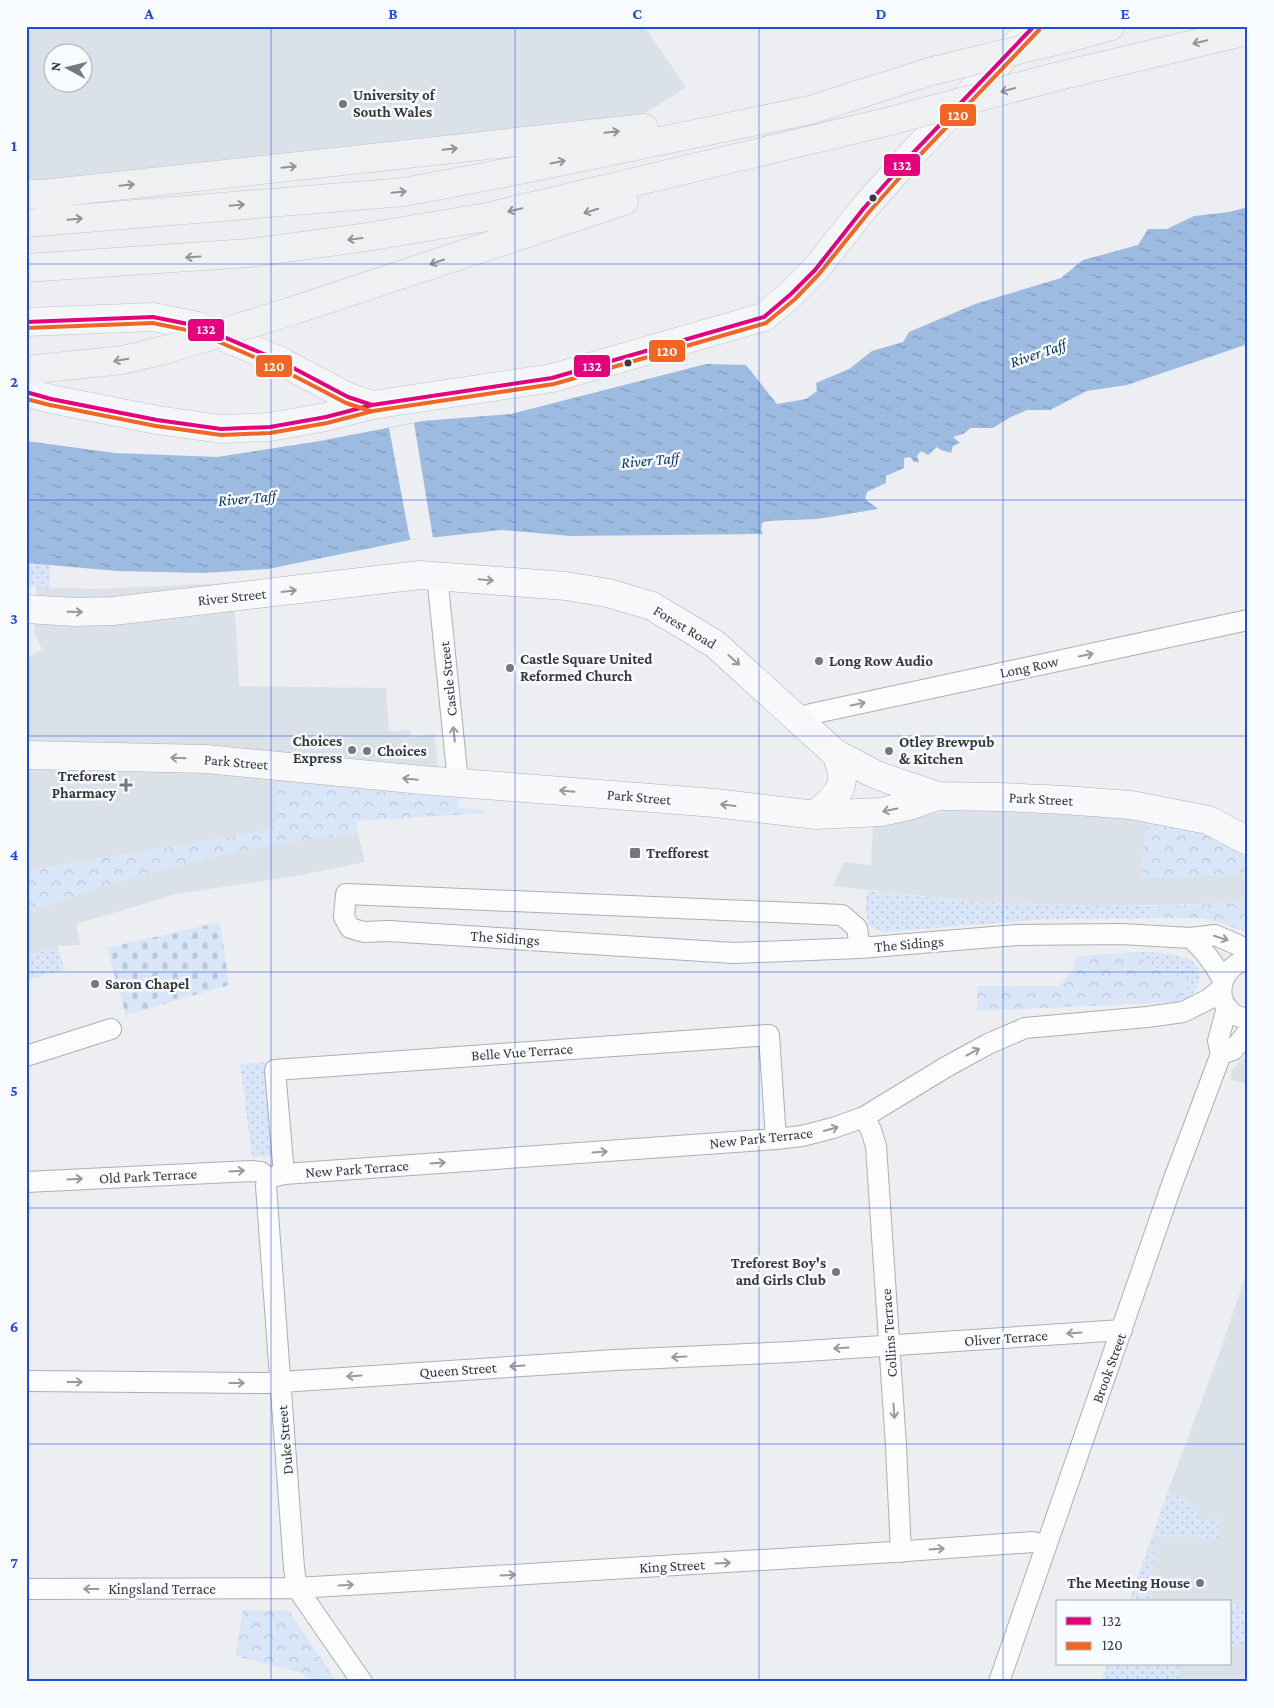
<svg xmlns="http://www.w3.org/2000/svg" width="1274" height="1708" viewBox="0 0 1274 1708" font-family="'Crimson Pro',serif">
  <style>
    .built { fill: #dbe1e9; fill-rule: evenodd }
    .grass { fill: url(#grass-dots) }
    .forest { fill: url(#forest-crowns) }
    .cemetery { fill: url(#cemetery-stones) }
    .water { fill: url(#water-ripples) }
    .pier { fill: #eceef1 }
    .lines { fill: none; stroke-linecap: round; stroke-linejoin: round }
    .street-casing { stroke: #acaeb0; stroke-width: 22 }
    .secondary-casing { stroke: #acaeb0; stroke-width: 29 }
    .primary-casing { stroke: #c1c4c7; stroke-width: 29 }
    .highway-casing { stroke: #c1c4c7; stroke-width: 29 }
    .street { stroke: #fcfcfd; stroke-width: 20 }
    .secondary { stroke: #f8f8fa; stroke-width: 28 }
    .primary { stroke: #f4f5f6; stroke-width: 28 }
    .highway { stroke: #eef0f2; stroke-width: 28 }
    .highway-bridge-casing { stroke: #c1c4c7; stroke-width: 29; stroke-linecap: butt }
    .highway-bridge { stroke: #eef0f2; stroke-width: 28 }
    .bus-1-casing { stroke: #f8fbff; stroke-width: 8 }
    .bus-2-casing { stroke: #f8fbff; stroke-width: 8 }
    .bus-1 { stroke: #e5007d; stroke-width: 4 }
    .bus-2 { stroke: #f26522; stroke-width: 4 }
    .oneway { stroke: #929496 }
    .oneway2 { stroke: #98989a }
    .oneway3 { stroke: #9a9a9c }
    .grid { fill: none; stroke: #1d4ed8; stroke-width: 1; stroke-opacity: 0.55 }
    .poi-dot { fill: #76787b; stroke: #f8fbff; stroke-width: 2 }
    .bus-dot { fill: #37393b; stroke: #f8fbff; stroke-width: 2 }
    .labels { text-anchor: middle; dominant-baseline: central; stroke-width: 5; stroke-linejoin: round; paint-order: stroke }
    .poi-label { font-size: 15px; font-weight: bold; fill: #37393b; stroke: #f8fbff; text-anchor: start }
    .street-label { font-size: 15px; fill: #37393b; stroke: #f8fbff }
    .water-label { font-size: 16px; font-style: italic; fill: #032f5e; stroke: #f8fbff }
    .line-badge { stroke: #f8fbff; stroke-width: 2 }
    .badge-label { font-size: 14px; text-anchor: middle; font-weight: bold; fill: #fff }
    .neatline { fill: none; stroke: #1d4ed8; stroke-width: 2 }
    .grid-label { font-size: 16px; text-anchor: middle; font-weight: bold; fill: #1d4ed8 }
  </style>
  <defs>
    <pattern id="grass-dots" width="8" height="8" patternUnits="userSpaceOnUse" patternTransform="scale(1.25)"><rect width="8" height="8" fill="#d9e6f8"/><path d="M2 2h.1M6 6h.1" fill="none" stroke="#bbc6d6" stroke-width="1.8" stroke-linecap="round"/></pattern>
    <pattern id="forest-crowns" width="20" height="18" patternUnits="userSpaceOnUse" patternTransform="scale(1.25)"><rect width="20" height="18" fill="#d9e6f8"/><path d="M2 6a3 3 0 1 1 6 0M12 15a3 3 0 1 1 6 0" fill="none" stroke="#bbc6d6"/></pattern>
    <pattern id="cemetery-stones" width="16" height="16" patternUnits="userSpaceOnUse" patternTransform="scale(1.25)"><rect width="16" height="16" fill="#d9e6f8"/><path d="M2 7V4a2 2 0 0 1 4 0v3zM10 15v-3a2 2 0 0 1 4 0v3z" fill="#bbc6d6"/></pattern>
    <pattern id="water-ripples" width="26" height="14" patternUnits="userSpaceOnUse" patternTransform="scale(1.25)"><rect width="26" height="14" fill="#9dbbe0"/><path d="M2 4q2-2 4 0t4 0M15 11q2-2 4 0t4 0" fill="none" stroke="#8199b7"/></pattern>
  </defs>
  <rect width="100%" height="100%" fill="#eceef1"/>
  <!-- built -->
  <path class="built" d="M26 26H644L686 87 635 120 26 183ZM52 52H82V82H52Z
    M230 583 236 624 239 686 386 688 389 731 410 730 411 737 434 734 437 757 439 796 278 783 277 818 271 830 26 871V659L42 649 34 633 36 587 99 589Z
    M973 807 1067 811 1147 822 1141 878 1248 875V903L1099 906 977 902 833 886 844 862 871 865 873 822Z
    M358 834 365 862 302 875 177 894 76 924 81 945 57 946 26 956V912L128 878 235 851 321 837Z
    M1248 1053V1085L1230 1079 1232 1070Z
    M1248 1268V1682H1101L1107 1664H1230V1602H1129L1168 1491 1222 1346Z"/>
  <!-- grass -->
  <path class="grass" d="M26 563 50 565 49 588 26 586Z
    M867 891 977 902 1099 906H1153L1151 918 1046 919 883 932 869 926 865 910Z
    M57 946 65 970 26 980V956Z
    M1139 952C1150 952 1184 954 1192 961 1208 974 1196 999 1178 1002 1187 991 1190 988 1184 975L1157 968 1145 962Z
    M270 1062 275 1156 252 1157 240 1064Z
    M1168 1491C1183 1498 1195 1502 1199 1520L1219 1519 1218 1541H1207L1198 1537H1154L1151 1602H1129Z
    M1230 1604 1248 1605V1643L1230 1646Z
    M1107 1664H1178L1181 1682H1101Z"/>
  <!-- forest -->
  <path class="forest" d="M278 783 459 798V808L486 810 485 813 357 821 358 834C244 844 134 874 26 912L27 871 271 830 277 818Z
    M1147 822 1193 828 1219 839 1248 858V875L1141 878Z
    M1248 903V933L1219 922 1201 918H1151L1153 906Z
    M1139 952 1145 962 1157 968 1184 975C1190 988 1187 991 1178 1002L977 1011V986H1059L1073 971 1076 956Z
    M243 1610 289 1611 337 1682H309L302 1673 235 1656Z"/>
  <!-- cemetery -->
  <path class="cemetery" d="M220 922 229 985 126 1015 107 948Z"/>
  <!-- water -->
  <path class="water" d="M1248 207V344L1127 385 1087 391 1050 410H1027L1009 418 993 428H971L963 434 953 437 960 443 953 446 951 453 941 450 937 447 928 455 921 451 917 456 919 462H914L910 457 904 458V468L886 476V483L867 492 865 499 878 509 817 519 767 521 762 523 761 530 763 534 570 536 501 530 410 540 268 569 203 573 118 571 26 563V441L115 453 217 457 320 441 423 421 511 414 706 364 746 365 777 404 806 399 817 391 816 383 849 369 872 351 903 342 909 332 975 304 1061 278 1083 260 1138 245 1148 229H1167L1194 216 1229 212Z"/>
  <!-- pier -->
  <path class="pier" d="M414 423 433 538 410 540 389 428Z"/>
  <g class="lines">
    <!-- street casing -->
    <g class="street-casing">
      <path id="street" d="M437 575 458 782
        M798 718 811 714 1248 620
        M1191 938C1205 951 1214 963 1223 980
        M860 948 857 928 842 915 346 894 344 917 350 928 364 932 388 931 734 953 860 948 1017 935 1121 934 1191 938 1215 935 1238 945 1248 952
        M1248 959C1213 969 1212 1014 1248 1019
        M1221 1054 1233 1050 1248 1032
        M26 1056 111 1029
        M864 1117 871 1130 876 1146 896 1446 901 1552
        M284 1174 275 1070 769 1035 776 1139
        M268 1178 284 1174 776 1139 802 1136 833 1128 864 1117 946 1067 988 1044 1025 1028 1147 1017 1183 1012 1209 999 1221 989
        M268 1178 266 1186 294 1568 297 1588 362 1682
        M26 1182 251 1171 261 1172 268 1178
        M26 1381 266 1383 615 1360 791 1352 1122 1330
        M26 1589 297 1588 893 1552 1033 1542 1046 1546
        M999 1682 1172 1184 1221 1054 1218 1041 1227 1007"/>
    </g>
    <!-- secondary casing -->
    <g class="secondary-casing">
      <path id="secondary" d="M26 609 74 612 113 611 420 575 566 586 608 593 652 606 715 644 836 754C850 760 863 769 877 775 897 783 917 788 937 796
        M26 755 206 759 422 780 715 803 816 815 881 812 912 805 937 796 1001 797 1064 800 1131 805 1208 820 1248 841
        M816 815C839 792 850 787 836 754"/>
    </g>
    <!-- primary casing -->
    <g class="primary-casing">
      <path id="primary" d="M26 322 153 317 198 326 280 361 348 397 372 405
        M26 392 51 399 157 420 221 429 270 427 326 417 372 405 552 378 764 317 791 294 815 270 864 208 912 154 1034 26"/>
    </g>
    <!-- highway casing -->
    <g class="highway-casing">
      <path id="highway" d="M1072 37 1111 26
        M1055 77 1248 31
        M26 194H43L644 128
        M26 223 404 192 520 170 810 110 932 71
        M26 268 249 253 367 237 487 217 886 122
        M289 312 624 201
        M26 370 123 360 168 349"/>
    </g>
    <!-- street -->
    <use href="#street" class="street"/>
    <!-- secondary -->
    <use href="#secondary" class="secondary"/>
    <!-- primary -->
    <use href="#primary" class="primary"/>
    <!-- highway -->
    <use href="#highway" class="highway"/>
    <!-- highway-bridge casing -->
    <g class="highway-bridge-casing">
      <path id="highway-bridge" d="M932 71 1072 37
        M886 122 1055 77
        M168 349 289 312"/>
    </g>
    <!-- highway-bridge -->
    <use href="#highway-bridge" class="highway-bridge"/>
    <!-- bus-1 casing -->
    <g class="bus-1-casing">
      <path id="bus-1" d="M26 322 153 317 198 326 280 361 348 397 372 405
        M26 392 51 399 157 420 221 429 270 427 326 417 372 405 552 378 764 317 791 294 815 270 864 208 912 154 1034 26"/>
    </g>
    <!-- bus-2 casing -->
    <g class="bus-2-casing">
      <path id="bus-2" d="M26 328 153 323 196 332 277 367 346 403 370 411
        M26 399 50 405 156 426 221 435 270 433 327 423 373 411 554 384 766 323 795 299 819 274 869 212 917 158 1039 30"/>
    </g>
    <!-- bus-1 -->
    <use href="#bus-1" class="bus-1"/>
    <!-- bus-2 -->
    <use href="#bus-2" class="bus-2"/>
  </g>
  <!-- one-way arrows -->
  <defs><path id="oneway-shaft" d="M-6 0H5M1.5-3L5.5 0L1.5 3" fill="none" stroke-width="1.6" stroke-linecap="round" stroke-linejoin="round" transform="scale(1.25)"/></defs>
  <g class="oneway">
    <use href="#oneway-shaft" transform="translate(1200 42) rotate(167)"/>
    <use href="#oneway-shaft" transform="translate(1008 90) rotate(165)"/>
    <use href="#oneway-shaft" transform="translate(612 132) rotate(-6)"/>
    <use href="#oneway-shaft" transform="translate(450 149) rotate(-6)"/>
    <use href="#oneway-shaft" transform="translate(558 162) rotate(-12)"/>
    <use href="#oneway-shaft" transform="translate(289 167) rotate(-6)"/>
    <use href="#oneway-shaft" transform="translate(127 185) rotate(-6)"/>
    <use href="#oneway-shaft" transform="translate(399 192) rotate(-6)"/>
    <use href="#oneway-shaft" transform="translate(237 205) rotate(-5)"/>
    <use href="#oneway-shaft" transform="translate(515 210) rotate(167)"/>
    <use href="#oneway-shaft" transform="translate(591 211) rotate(162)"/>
    <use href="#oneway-shaft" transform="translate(75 219) rotate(-5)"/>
    <use href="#oneway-shaft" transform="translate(355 239) rotate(173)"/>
    <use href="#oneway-shaft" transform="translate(193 257) rotate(176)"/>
    <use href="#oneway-shaft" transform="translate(437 262) rotate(161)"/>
    <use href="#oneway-shaft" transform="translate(121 360) rotate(170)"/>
  </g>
  <g class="oneway2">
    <use href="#oneway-shaft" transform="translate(486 580) rotate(5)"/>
    <use href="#oneway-shaft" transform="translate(289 591) rotate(-7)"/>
    <use href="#oneway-shaft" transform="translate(75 612) rotate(1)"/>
    <use href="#oneway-shaft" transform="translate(734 660) rotate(42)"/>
    <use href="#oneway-shaft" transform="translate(178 758) rotate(-178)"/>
    <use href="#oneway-shaft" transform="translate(410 779) rotate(-174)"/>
    <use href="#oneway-shaft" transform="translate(567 791) rotate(-175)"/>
    <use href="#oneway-shaft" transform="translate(728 805) rotate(-173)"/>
    <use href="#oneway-shaft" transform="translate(890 810) rotate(169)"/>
  </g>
  <g class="oneway3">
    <use href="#oneway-shaft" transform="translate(1086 655) rotate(-12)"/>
    <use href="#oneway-shaft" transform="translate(858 704) rotate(-12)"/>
    <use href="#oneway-shaft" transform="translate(454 734) rotate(-96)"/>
    <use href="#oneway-shaft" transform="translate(1221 938) rotate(18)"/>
    <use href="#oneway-shaft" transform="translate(973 1052) rotate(-29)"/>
    <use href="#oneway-shaft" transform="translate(831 1129) rotate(-16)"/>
    <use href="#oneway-shaft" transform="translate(600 1152) rotate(-4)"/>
    <use href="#oneway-shaft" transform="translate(438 1163) rotate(-4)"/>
    <use href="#oneway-shaft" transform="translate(237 1171) rotate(-3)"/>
    <use href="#oneway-shaft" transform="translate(75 1179) rotate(-3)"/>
    <use href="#oneway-shaft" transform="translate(1074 1333) rotate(176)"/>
    <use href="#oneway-shaft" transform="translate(841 1348) rotate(176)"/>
    <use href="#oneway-shaft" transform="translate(679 1357) rotate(177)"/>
    <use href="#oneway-shaft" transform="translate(517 1366) rotate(176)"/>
    <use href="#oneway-shaft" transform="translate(354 1376) rotate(176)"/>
    <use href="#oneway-shaft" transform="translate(75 1382)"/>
    <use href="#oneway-shaft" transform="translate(237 1383)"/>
    <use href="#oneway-shaft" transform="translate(894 1411) rotate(86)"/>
    <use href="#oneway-shaft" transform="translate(937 1549) rotate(-4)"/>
    <use href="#oneway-shaft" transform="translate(723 1563) rotate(-3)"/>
    <use href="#oneway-shaft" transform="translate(508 1575) rotate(-3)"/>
    <use href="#oneway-shaft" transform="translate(346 1585) rotate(-3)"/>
    <use href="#oneway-shaft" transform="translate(91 1589) rotate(-180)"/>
  </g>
  <!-- grid -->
  <path class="grid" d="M271 26V1682M515 26V1682M759 26V1682M1003 26V1682M26 264H1248M26 500H1248M26 736H1248M26 972H1248M26 1208H1248M26 1444H1248"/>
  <!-- markers -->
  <g class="poi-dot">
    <circle cx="343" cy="104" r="5"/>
    <circle cx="819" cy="661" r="5"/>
    <circle cx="510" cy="668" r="5"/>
    <circle cx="352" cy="750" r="5"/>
    <circle cx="367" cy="751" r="5"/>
    <circle cx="889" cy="751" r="5"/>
    <path d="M123.5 777.5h5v5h5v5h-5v5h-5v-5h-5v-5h5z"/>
    <rect x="629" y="847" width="12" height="12" rx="2.5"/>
    <circle cx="95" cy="984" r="5"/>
    <circle cx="836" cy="1272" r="5"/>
    <circle cx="1200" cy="1583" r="5"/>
  </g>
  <g class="bus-dot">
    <circle cx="873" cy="198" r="4.5"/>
    <circle cx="628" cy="363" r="4.5"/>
  </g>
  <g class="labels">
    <!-- poi labels -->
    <g class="poi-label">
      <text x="353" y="95">University of<tspan x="353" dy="17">South Wales</tspan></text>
      <text x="520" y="659">Castle Square United<tspan x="520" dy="17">Reformed Church</tspan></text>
      <text x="829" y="661">Long Row Audio</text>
      <text x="342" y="741" text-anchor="end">Choices<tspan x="342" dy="17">Express</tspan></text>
      <text x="899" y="742">Otley Brewpub<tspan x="899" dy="17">&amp; Kitchen</tspan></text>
      <text x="377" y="751">Choices</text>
      <text x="116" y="776" text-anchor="end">Treforest<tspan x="116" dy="17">Pharmacy</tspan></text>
      <text x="646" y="853">Trefforest</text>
      <text x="105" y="984">Saron Chapel</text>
      <text x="826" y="1263" text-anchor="end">Treforest Boy's<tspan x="826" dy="17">and Girls Club</tspan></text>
      <text x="1190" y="1583" text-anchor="end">The Meeting House</text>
    </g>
    <!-- street labels -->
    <g class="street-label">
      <text transform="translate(232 597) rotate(-6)">River Street</text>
      <text transform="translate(685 627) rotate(31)">Forest Road</text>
      <text transform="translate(1029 667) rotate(-12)">Long Row</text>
      <text transform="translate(448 679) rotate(-96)">Castle Street</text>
      <text transform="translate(236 762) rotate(5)">Park Street</text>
      <text transform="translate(639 797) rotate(5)">Park Street</text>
      <text transform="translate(1041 799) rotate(3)">Park Street</text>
      <text transform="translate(505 938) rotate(4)">The Sidings</text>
      <text transform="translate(909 944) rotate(-5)">The Sidings</text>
      <text transform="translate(522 1052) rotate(-4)">Belle Vue Terrace</text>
      <text transform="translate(761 1138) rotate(-6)">New Park Terrace</text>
      <text transform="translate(357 1169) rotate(-4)">New Park Terrace</text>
      <text transform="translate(148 1176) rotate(-3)">Old Park Terrace</text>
      <text transform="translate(889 1333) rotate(-94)">Collins Terrace</text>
      <text transform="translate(1006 1338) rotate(-4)">Oliver Terrace</text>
      <text transform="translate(1109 1368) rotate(-70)">Brook Street</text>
      <text transform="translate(458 1370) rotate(-4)">Queen Street</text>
      <text transform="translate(285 1440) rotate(-95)">Duke Street</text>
      <text transform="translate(672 1566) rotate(-3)">King Street</text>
      <text x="162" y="1589">Kingsland Terrace</text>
    </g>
    <!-- water labels -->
    <g class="water-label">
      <text transform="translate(1038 353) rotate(-19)">River Taff</text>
      <text transform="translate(650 460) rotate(-5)">River Taff</text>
      <text transform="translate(247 498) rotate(-5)">River Taff</text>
    </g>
  </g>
  <g class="line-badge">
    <rect x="939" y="103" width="38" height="24" rx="5" fill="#f26522"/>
    <rect x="883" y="153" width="38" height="24" rx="5" fill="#e5007d"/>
    <rect x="187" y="318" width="38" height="24" rx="5" fill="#e5007d"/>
    <rect x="648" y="339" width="38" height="24" rx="5" fill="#f26522"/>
    <rect x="255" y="354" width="38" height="24" rx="5" fill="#f26522"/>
    <rect x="573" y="354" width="38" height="24" rx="5" fill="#e5007d"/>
  </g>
  <g class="badge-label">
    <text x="958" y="120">120</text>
    <text x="902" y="170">132</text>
    <text x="206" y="334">132</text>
    <text x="667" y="356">120</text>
    <text x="274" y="371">120</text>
    <text x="592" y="371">132</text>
  </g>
  <!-- border -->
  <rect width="1274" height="1708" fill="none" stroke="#f8fbff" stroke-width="55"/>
  <!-- legend -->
  <rect x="1056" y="1600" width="175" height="65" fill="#f8fbff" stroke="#abadb1"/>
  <rect x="1066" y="1617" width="25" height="8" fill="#e5007d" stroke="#abadb1"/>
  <text x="1102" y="1626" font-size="15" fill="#37393b">132</text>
  <rect x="1066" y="1642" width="25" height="8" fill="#f26522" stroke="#abadb1"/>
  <text x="1102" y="1650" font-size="15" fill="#37393b">120</text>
  <!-- north arrow -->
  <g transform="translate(68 68) rotate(277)"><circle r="24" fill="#f8fbff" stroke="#abadb1"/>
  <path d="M0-4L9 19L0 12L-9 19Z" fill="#76787b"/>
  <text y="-8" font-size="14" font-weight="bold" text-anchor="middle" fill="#37393b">N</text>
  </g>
  <rect x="28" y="28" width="1218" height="1652" class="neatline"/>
  <g class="grid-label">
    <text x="149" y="19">A</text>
    <text x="393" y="19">B</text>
    <text x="637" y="19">C</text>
    <text x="881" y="19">D</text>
    <text x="1125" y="19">E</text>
    <text x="14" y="151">1</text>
    <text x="14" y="387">2</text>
    <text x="14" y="624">3</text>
    <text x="14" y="860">4</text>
    <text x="14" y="1096">5</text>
    <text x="14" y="1332">6</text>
    <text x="14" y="1568">7</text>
  </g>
</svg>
